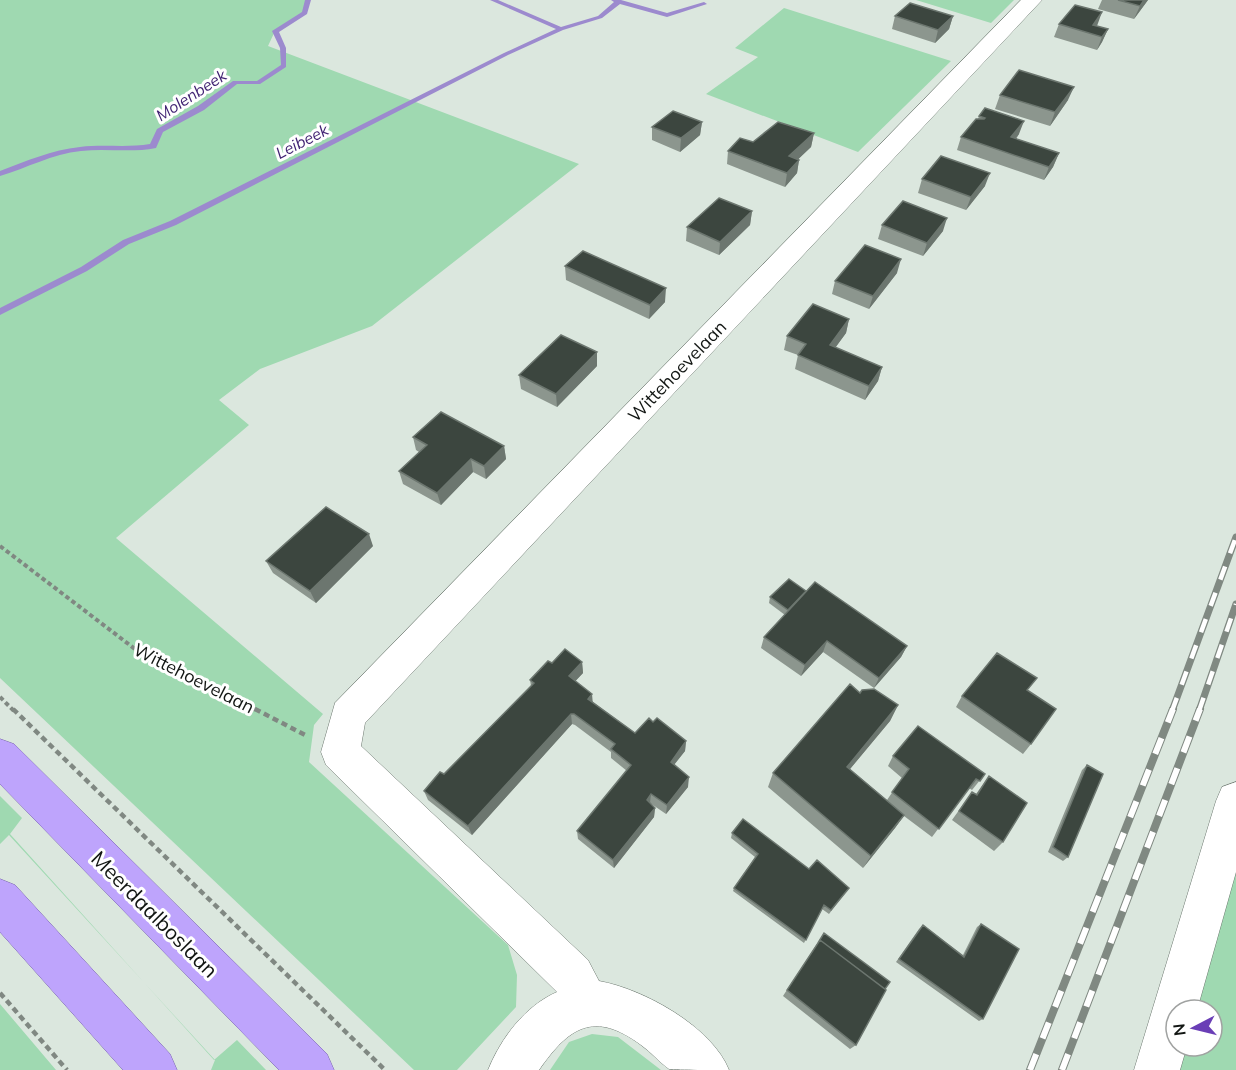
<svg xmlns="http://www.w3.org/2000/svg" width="1236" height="1070" viewBox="0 0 1236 1070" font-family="Mulish,sans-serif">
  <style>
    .green { fill: #9fd9b1 }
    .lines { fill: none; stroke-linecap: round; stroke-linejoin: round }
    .stream { fill: #9c8ace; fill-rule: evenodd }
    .minor-casing { stroke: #6d7870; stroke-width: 1 }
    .trunk-casing { stroke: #7764aa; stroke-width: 1 }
    .path-far1 { stroke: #808882; stroke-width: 4; stroke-dasharray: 4.5 3; stroke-linecap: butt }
    .path { stroke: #808882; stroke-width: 4.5; stroke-dasharray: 6 4; stroke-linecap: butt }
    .minor { fill: #fff; fill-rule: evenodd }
    .trunk { fill: #bea4fc; fill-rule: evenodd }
    .rail-far1-casing { stroke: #808982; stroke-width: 7 }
    .rail-casing { stroke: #808982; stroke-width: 8 }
    .rail-far1 { stroke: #fff; stroke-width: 4.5; stroke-dasharray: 14; stroke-linecap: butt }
    .rail { stroke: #fff; stroke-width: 6; stroke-dasharray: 17; stroke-linecap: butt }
    .wall { fill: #8c968e }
    .shaded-wall { fill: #6c766f }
    .building { fill: #3c463f; stroke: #6c766f; stroke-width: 1.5 }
    .labels { text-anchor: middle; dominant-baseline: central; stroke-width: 6; stroke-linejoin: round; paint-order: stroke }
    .far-water-label { font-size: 16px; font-style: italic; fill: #412373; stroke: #fff }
    .street-label { font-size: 18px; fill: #121613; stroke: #fff }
    .near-street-label { font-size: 21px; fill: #121613; stroke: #fff }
  </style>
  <rect width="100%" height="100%" fill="#dbe7de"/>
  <!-- green -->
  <path class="green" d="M0 0H308L306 13 275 31 268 46 579 164 372 326 260 369 219 400 249 425 116 538 323 714 314 725 309 762 508 945 517 975 516 1007 457 1070H414L0 678Z
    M916 0H1014L991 23Z
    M784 8 951 61 858 152 706 94 758 57 735 48Z
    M0 796 22 818 10 834 214 1060 237 1040 266 1070H211L215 1060 9 835 0 844Z
    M1236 855V1070H1178L1184 1046H1212V1010H1193Z
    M0 1004 56 1070H0Z
    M592 1034 618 1037 661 1070H550L569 1042Z"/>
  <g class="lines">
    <!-- stream -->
    <path class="stream" d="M305 0H311L307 14 279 32 286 48V67L260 84H237L204 110 163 132 156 148C131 153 106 148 81 151 52 154 27 168 0 176V171C26 161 52 150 80 147 103 144 127 148 150 144L157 129 198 106 233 81H257L281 65 280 48 272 31 302 12Z
      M490 0H498L561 27 598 16 614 2 611 0H621L667 13 704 2 707 4 667 17 620 4 602 18 563 30 508 55 176 225 129 244 87 271 0 315V308L81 267 123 240 170 221 504 53 556 29Z"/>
    <!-- minor casing -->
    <g class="minor-casing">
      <path id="minor" d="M1021 0H1042L365 723 361 746 588 960 599 981C644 989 712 1027 729 1070 717 1070 678 1070 669 1069 659 1062 651 1052 641 1045 594 1010 569 1027 539 1070H488C501 1038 525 1006 557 992L326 765 321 752 335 703Z
        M1236 782V872L1197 1010H1176V1046H1187L1180 1070H1134L1216 801 1222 787Z"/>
    </g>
    <!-- trunk casing -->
    <g class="trunk-casing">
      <path id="trunk" d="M0 739 14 744 327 1054 334 1070H279L0 784Z
        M0 879 15 885 170 1054 177 1070H123L0 932Z"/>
    </g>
    <!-- path-far1 -->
    <path class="path-far1" d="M0 546 135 649 258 711
      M0 697 14 711"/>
    <!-- path -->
    <path class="path" d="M13 709 385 1070
      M255 709 307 736
      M0 993 67 1070"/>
    <!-- minor -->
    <use href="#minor" class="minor"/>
    <!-- trunk -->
    <use href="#trunk" class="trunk"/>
    <!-- rail-far1 casing -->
    <g class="rail-far1-casing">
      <path id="rail-far1" d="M1172 711 1236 537
        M1199 711 1236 604"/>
    </g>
    <!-- rail casing -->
    <g class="rail-casing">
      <path id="rail" d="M1030 1070 1173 709
        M1062 1070 1200 709"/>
    </g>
    <!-- rail-far1 -->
    <use href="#rail-far1" class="rail-far1"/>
    <!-- rail -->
    <use href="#rail" class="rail"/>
  </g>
  <!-- wall -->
  <path class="wall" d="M1102 0H1148L1134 19 1098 9Z
    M895 16H953L949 29 935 43 892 29Z
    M1059 24 1097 26 1108 29 1102 42 1097 50 1054 37Z
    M1000 95 1068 100 1050 126 995 109Z
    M985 108 1019 134 1016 139 1059 153 1053 167 1044 180 957 150 961 137 978 119 979 116Z
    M702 122 700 135 680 152 652 140V127Z
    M814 133 811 147 798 159 799 160 797 173 785 187 727 164 728 151 753 142Z
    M922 179 985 186 966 210 918 193Z
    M752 211 750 225 719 255 686 241 687 227Z
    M882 225 943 231 923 256 878 239Z
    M565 266 665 302 649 319 566 280Z
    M897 273 869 309 832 294 835 281Z
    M849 319 846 333 835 348 882 367 878 381 865 400 795 369 798 355 784 350 787 336Z
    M597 366 557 407 521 389 519 375Z
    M413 437 504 446 506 459 486 479 473 472 441 505 403 484 399 471 419 452 416 450Z
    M373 546 316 603 273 573 266 561Z
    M806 591 907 646 901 657 874 688 823 652 801 676 761 648 764 637 785 615 769 603 770 597Z
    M582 662 583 673 575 681 593 702 635 733 653 722 686 741 685 751 674 765 688 787 666 814 650 803 655 808 654 817 614 868 578 839 577 831 627 771 611 758V752L575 725 572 724 472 835 428 800 424 791 444 774 531 686 530 680 552 663Z
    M1028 690 1031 744 1023 754 956 707 962 696Z
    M860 693 898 705 890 721 850 769 887 800 902 778 888 766 893 756 985 774 972 790 969 788 932 837 904 816 895 828 863 868 768 787 773 773Z
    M1087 765 1068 857 1063 861 1048 852 1082 770Z
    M989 776 1003 842 994 851 952 820 972 792 976 794Z
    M732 833 849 888 829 914 822 909 804 943 733 891 734 888 755 857 731 838Z
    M981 924 983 1019 979 1021 896 962 919 929 923 925 963 955 977 927Z
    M824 933 885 989 856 1045 850 1049 783 996Z"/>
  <!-- shaded-wall -->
  <path class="shaded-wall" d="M1144 0H1148L1134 19 1140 6Z
    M1102 12 1097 26 1093 25Z
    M953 16 949 29 935 43 938 30Z
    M1108 29 1102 42 1097 50 1102 37Z
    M1074 87 1068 100 1050 126 1055 112Z
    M1024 121 1019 134 1006 151 1011 137Z
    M702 122 700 135 680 152 681 138Z
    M814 133 811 147 787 170 789 156Z
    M1059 153 1053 167 1044 180 1049 167Z
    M799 160 797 173 785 187 787 173Z
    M990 173 985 186 966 210 971 197Z
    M752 211 750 225 719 255 720 242Z
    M947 218 943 231 923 256 927 243Z
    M901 259 897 273 869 309 873 296Z
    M666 288 665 302 649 319 650 305Z
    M849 319 846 333 827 359 830 345Z
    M597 352V366L557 407 556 394Z
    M882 367 878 381 865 400 869 386Z
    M504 446 506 459 486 479 484 466Z
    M471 459 473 472 441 505 437 493Z
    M369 534 373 546 316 603 310 591Z
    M827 641 823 652 801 676 805 665Z
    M907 646 901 657 874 688 879 678Z
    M582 662 583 673 570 687 569 676Z
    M592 694 593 705 588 699Z
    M898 705 890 721 840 781 847 767Z
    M571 714 572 724 472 835 468 826Z
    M686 741 685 751 669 771 671 762Z
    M689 777 688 787 666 814 667 805Z
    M651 794 650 803 647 800Z
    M655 808 654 817 614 868 613 860Z
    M904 815 895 828 863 868 871 856Z"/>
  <!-- building -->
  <path class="building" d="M1118 0H1144L1140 6Z
    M910 3 953 16 938 30 895 16Z
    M1075 5 1102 12 1093 25 1108 29 1102 37 1059 24Z
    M1019 70 1074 87 1055 112 1000 95Z
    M985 108 1024 121 1011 137 1059 153 1049 167 961 137 976 119H984L985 118 979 116Z
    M673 111 702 122 681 138 652 127Z
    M778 122 814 133 789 156 799 160 787 173 728 151 740 138 753 142Z
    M941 156 990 173 971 197 922 179Z
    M719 198 752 211 720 242 687 227Z
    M903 201 947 218 927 243 882 225Z
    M865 245 901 259 873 296 835 281Z
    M583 251 666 288 650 305 565 266Z
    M813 304 849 319 830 345 882 367 869 386 798 355 806 344 787 336Z
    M561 335 597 352 556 394 519 375Z
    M441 412 504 446 484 466 471 459 437 493 399 471 427 445 413 437Z
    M326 507 369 534 310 591 266 561Z
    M789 579 806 591 788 610 770 597Z
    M815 582 907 646 879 678 827 641 805 665 764 637Z
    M565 649 582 662 569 676 592 694 588 699 635 733 649 718 653 722 657 718 686 741 671 762 689 777 667 805 651 794 647 800 655 808 613 860 577 831 631 765 611 749 615 744 574 714H571L468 826 424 791 440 772 444 774 534 683 530 680 548 661 552 663Z
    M997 653 1037 678 1027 690 1056 709 1031 744 962 696Z
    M850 684 860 693 862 690 874 689 898 705 847 767 904 815 871 856 773 773Z
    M918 726 985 774 980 781 976 779 939 829 892 792 909 769 893 756Z
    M1087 765 1103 774 1068 857 1053 847Z
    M989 776 1027 803 1003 842 959 811 972 792 977 795Z
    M743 819 809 869 817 860 849 888 831 910 824 905 806 940 734 888 758 854 732 833Z
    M981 924 1019 949 983 1019 899 959 923 925 964 957Z
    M824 933 890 982 885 989 820 940 818 943Z
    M820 940 886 990 856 1045 787 990Z"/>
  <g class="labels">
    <!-- far-water labels -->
    <g class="far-water-label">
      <text transform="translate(191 95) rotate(-33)">Molenbeek</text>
      <text transform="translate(302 141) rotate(-27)">Leibeek</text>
    </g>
    <!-- street labels -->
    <g class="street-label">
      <text transform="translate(677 371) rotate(-46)">Wittehoevelaan</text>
      <text transform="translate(194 678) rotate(27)">Wittehoevelaan</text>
    </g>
    <!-- near-street labels -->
    <g class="near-street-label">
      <text transform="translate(155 914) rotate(45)">Meerdaalboslaan</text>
    </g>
  </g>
  <!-- north arrow -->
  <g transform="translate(1194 1028) rotate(263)"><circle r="28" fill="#ffffff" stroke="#a0a2a1" stroke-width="1.5"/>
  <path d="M0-4.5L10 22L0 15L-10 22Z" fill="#6a3eb6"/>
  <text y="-9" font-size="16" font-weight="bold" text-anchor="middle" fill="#121613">N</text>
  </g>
</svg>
